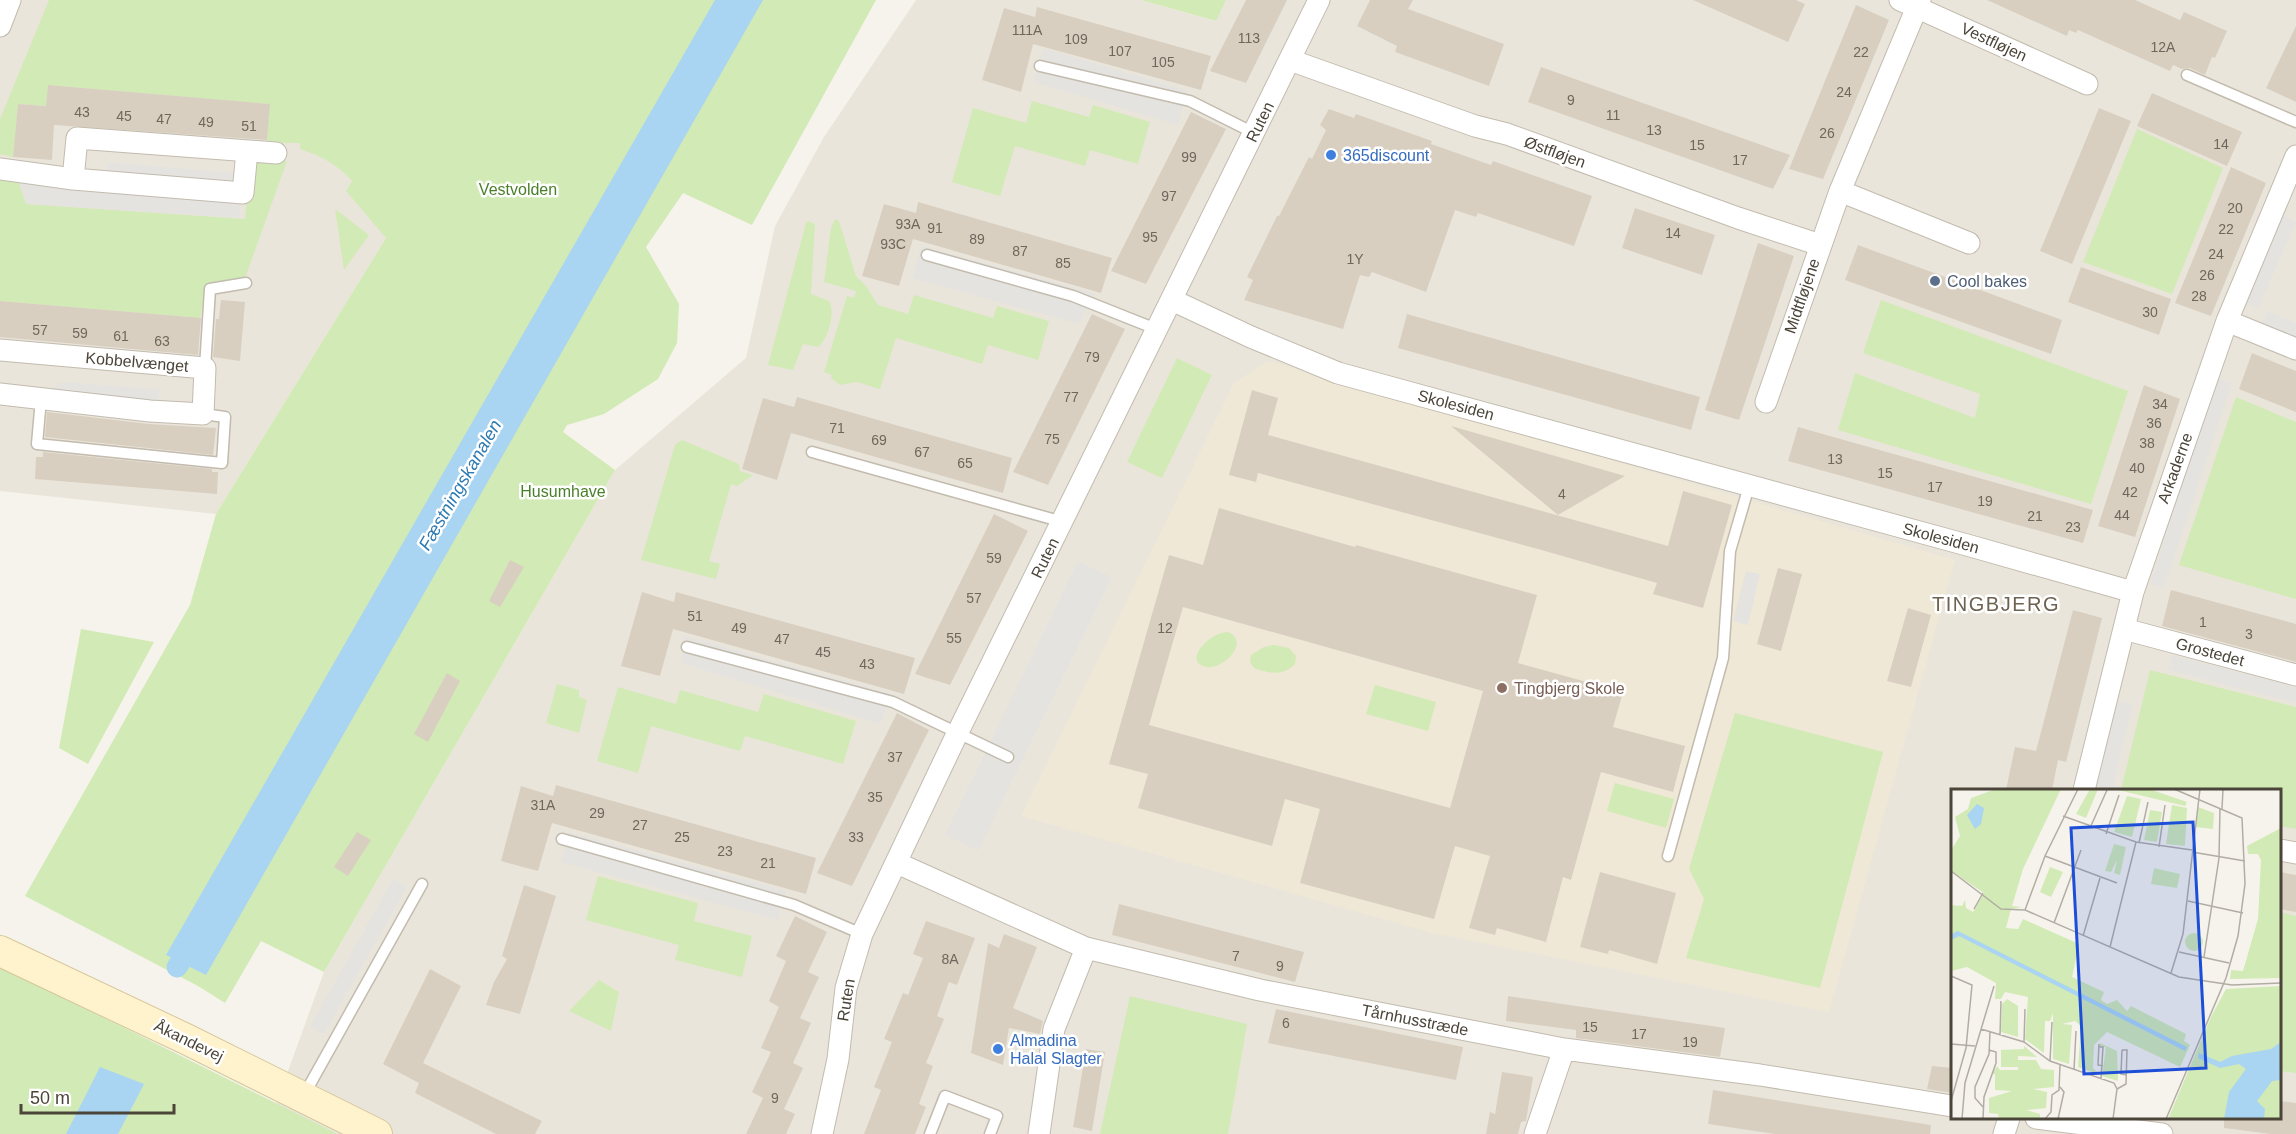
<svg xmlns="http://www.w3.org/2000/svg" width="2296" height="1134" viewBox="0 0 2296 1134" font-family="Arial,sans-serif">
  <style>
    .residential { fill: #eae5da; fill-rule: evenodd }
    .education { fill: #efe8d6 }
    .green { fill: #d2eab5 }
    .parking { fill: #e5e3e0 }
    .water { fill: #a9d4f2 }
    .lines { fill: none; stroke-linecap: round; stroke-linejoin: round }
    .canal { stroke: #a9d4f2; stroke-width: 21 }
    .building { fill: #d8cfc1; fill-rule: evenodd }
    .lane-casing { stroke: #c2bbae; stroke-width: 13 }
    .street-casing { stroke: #c2bbae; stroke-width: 23 }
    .secondary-casing { stroke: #d6c79b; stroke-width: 32 }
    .lane { stroke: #fff; stroke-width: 10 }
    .street { stroke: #fff; stroke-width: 21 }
    .secondary { stroke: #fff3cd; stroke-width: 30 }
    .shop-dot { fill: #3f7fe0; stroke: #fff; stroke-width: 2 }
    .service-dot { fill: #5c6f8a; stroke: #fff; stroke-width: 2 }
    .education-dot { fill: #8d6e63; stroke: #fff; stroke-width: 2 }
    .labels { text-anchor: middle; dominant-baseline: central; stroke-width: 5; stroke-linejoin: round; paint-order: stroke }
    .number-label { font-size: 14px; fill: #6e675b }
    .street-label { font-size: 16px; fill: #4b4439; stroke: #fff }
    .shop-label { font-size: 16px; fill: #366cbe; stroke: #fff; text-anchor: start }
    .park-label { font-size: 16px; fill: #4a7f2a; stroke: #fff }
    .service-label { font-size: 16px; fill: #4e5e75; stroke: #fff; text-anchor: start }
    .education-label { font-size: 16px; fill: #785e54; stroke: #fff; text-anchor: start }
    .water-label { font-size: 18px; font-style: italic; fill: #2e7ab2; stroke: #fff }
    .quarter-label { font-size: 20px; letter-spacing: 1.5px; fill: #6e6250; stroke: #fff }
    .inset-road { fill: none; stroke: #b2ada4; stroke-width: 1.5 }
    .view { fill: #1d4ed8; fill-opacity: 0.15; stroke: #1d4ed8; stroke-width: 3 }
    .inset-edge { fill: none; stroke: #4b4439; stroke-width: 3 }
  </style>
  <rect width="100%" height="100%" fill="#f6f3ec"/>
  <!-- residential -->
  <path class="residential" d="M0 0H478L386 238 216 514 0 491Z
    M916 0H1141L1215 21 1226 0H2296V1134H338L276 1104 324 972 615 470 746 358 775 226 824 137ZM1952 790H2280V1118H1952Z"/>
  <!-- education -->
  <path class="education" d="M1268 361 1955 560 1829 1012 1432 933 1021 816 1234 383Z"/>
  <!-- green -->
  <path class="green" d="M49 0H876L752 225 683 193 646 247 679 304 677 343 658 379 604 414 567 425 563 432 615 470 324 972 261 941 225 1003 198 986 25 896 190 605 216 514 386 238 346 191 352 181C337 164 321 156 300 149V143H267L269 104 48 85 46 106 18 104 13 157 0 154V119Z
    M1141 0H1226L1216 21Z
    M1032 101 1089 117 1093 105 1150 122 1138 164 1090 150 1085 166 1015 146 1000 196 952 182 973 108 1026 123Z
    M2137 129 2223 168 2172 294 2083 262Z
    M251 158 287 161 245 278H235L207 286 199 322 189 317 0 301V176L18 180 27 204 245 219Z
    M335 209 369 235 344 270Z
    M835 219 839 221 856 276 866 286 878 305 908 314 914 295 993 318 997 306 1049 321 1038 360 988 345 982 364 896 338 880 389 857 382 840 385 831 378 832 375 824 372 847 296 854 298 856 291 824 282 831 228Z
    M808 221 815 224 811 294 829 301C836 312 828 339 818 347L803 344 793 370 768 365 806 223Z
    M1881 300 2128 391 2091 504 1838 430 1855 373 1975 418 1980 394 1863 353Z
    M1177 358 1212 375 1162 478 1127 462Z
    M2236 397 2296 422V599L2179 565Z
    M682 440 739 464 740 471 753 475 737 486 731 484 709 561 720 564 716 579 641 560 675 445Z
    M81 629 154 642 88 764 59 748Z
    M1228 632C1251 642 1223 670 1206 667 1182 662 1209 632 1228 632Z
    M1274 645 1289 648 1296 656 1295 664C1283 676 1269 674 1254 668L1250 662 1251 655 1264 647Z
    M2150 670 2296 707V829L2280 826V790H2121Z
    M557 684 579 690V697L587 700 579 733 546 723Z
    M1375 685 1436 702 1428 731 1366 714Z
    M618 687 676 704 680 690 758 712 764 694 856 721 843 764 745 736 740 751 651 726 638 773 597 761Z
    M1735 713 1883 752 1820 988 1686 958 1704 899 1689 869Z
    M1615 783 1674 799 1666 828 1607 811Z
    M598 876 698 903 694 921 752 936 742 977 675 960 679 945 586 920Z
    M2280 912 2296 916V1073L2280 1071Z
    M0 966 338 1134H0Z
    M599 980 619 992 611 1031 569 1011Z
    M1130 996 1247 1024 1228 1134H1100Z"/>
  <!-- parking -->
  <path class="parking" d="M1043 48 1188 91 1178 125 1033 82Z
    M109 162 244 174 239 218 26 204 18 180 100 188Z
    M2280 213 2296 222 2258 309 2244 303Z
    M921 246 1094 293 1079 324 912 278Z
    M2267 311 2296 323V339L2261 325Z
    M2216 378 2232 383 2164 588 2150 584Z
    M61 382 159 389 158 410 47 393Z
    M1078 561 1112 577 978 851 945 835Z
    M1746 571 1760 574 1748 625 1733 621Z
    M684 636 892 694 880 724 681 663Z
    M2172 655 2296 687V703L2168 670Z
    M2115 700 2133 704 2112 790H2108L2094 787Z
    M569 832 786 891 778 920 561 862Z
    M393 879 407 887 324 1034 310 1026Z"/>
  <!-- water -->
  <path class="water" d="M715 0H763L206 975 166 955Z
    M100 1067 144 1084 118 1134H66Z"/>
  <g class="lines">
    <!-- canal -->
    <path class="canal" d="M177 967 196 937"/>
  </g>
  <!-- building -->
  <path class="building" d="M1246 0H1287L1246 83 1210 71Z
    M1370 0H1413L1408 9 1504 44 1489 86 1395 52 1397 46 1357 26Z
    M1693 0H1796L1805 4 1788 42Z
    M1987 0H2135L2180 20 2184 12 2227 31 2215 58 2212 57 2205 75 2190 68 2182 69 2173 65 2170 71 2078 30 2076 33 2069 30 2067 36Z
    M1856 5 1889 20 1823 179 1789 169Z
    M1037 7 1211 56 1201 90 1033 44 1021 92 982 80 1004 8 1035 17Z
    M2296 26V102L2266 88Z
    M1541 67 1790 155 1773 189 1528 102Z
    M48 85 270 104 267 140 54 125 52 160 13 157 18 104 46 106Z
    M2152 93 2242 132 2227 166 2137 126Z
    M2099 108 2131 121 2072 264 2040 251Z
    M1329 109 1354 118 1356 114 1432 141 1431 144 1491 165 1493 161 1592 196 1574 246 1478 213 1476 217 1455 210 1426 292 1372 272 1369 277 1360 275 1343 329 1244 300 1253 280 1247 277 1277 216H1279L1309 157 1312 159 1326 130 1320 125Z
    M1191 112 1226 129 1146 284 1111 271Z
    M2231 167 2266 183 2211 316 2175 303Z
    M918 202 1112 258 1101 293 913 239 899 286 862 276 884 204 916 213Z
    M1635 208 1715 235 1702 275 1622 248Z
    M1758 243 1794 256 1739 420 1705 410Z
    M1858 245 2062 320 2051 354 1845 280Z
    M2081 267 2171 299 2159 335 2068 302Z
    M221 300 245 302 240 361 213 357 216 319H219Z
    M0 301 201 318 198 355 0 337Z
    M1092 314 1125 329 1048 485 1013 472Z
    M1407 314 1700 397 1691 430 1398 348Z
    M2252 353 2296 371V412L2239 389Z
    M2144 385 2180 399 2135 537 2098 526Z
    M1252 390 1278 398 1268 435 1668 546 1683 491 1732 505 1703 608 1653 594 1657 583 1538 549 1258 473 1256 482 1229 475Z
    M797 397 1012 458 1003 493 791 433 777 480 742 469 763 398 794 407Z
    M47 412 149 424 216 428 213 455 45 437Z
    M1451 426 1625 476 1558 515Z
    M1798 427 2093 510 2083 543 1788 461Z
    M43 452 212 469V472H218L217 494 35 479 36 457H43Z
    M1219 508 1355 547 1356 545 1537 595 1518 663 1623 692 1613 727 1685 746 1673 792 1601 772 1571 880 1563 877 1546 942 1497 928 1495 935 1469 928 1490 856 1455 846 1434 919 1300 883 1320 809 1285 799 1272 846 1138 808 1148 774 1109 764 1169 555 1203 565ZM1183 607 1483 691 1450 808 1149 725Z
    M994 514 1028 531 950 685 915 674Z
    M510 560 524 567 500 607 489 601Z
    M1778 568 1802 574 1781 651 1757 644Z
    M2171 590 2296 624V662L2162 626Z
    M642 592 674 602 676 592 915 658 904 694 673 629 660 676 621 666Z
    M1908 608 1931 615 1911 687 1887 681Z
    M2073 610 2102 618 2066 762 2058 760 2052 790H2006L2015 747 2036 751Z
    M447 673 460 681 428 742 414 734Z
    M897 713 929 730 852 886 817 873Z
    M556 785 816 858 806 894 552 823 538 871 501 861 521 786 553 796Z
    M357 832 371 840 348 876 334 867Z
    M1600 872 1676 893 1657 964 1609 950 1608 954 1580 947Z
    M2280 872 2296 875V912L2280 909Z
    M524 885 556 896 520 1014 486 1005 494 982 507 959 502 956Z
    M1119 904 1304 952 1295 982 1112 935Z
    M795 916 827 932 808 972 819 977 800 1018 811 1023 793 1063 803 1068 784 1109 795 1114 786 1134H746L763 1098 752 1092 771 1052 761 1048 779 1007 769 1001 786 961 776 956Z
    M926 921 975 938 957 985 949 982 937 1016 944 1019 926 1063 933 1066 919 1104 926 1107 915 1134H864L881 1090 874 1087 892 1042 884 1039 903 993 908 995 923 958 913 954Z
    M1004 934 1037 947 1013 1008 1043 1021 1040 1034 1009 1028 1003 1065 971 1053 988 943 999 948Z
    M430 969 461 986 423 1063 542 1121 535 1134H496L415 1093 419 1083 383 1064Z
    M1508 996 1725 1028 1720 1057 1576 1038V1030L1506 1021Z
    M1276 1009 1463 1047 1456 1080 1268 1043Z
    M1086 1049 1105 1052 1092 1131 1073 1127Z
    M1932 1066 1953 1068V1093L1927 1089Z
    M1502 1072 1533 1077 1526 1121 1521 1122 1518 1134H1486L1490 1112 1495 1114Z
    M1713 1090 1931 1125 1930 1134H1775L1708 1124Z
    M2280 1101 2296 1103V1134H2271L2224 1128V1118H2280Z"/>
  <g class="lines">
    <!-- lane casing -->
    <g class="lane-casing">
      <path id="lane" d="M1040 66 1190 101 1254 133
        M2187 75 2296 122
        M927 255 1073 296 1156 329
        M205 368 210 289 246 283
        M41 399 37 444 222 463 225 417 203 414
        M812 452 1063 522
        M687 647 893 702 1008 757
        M562 839 794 905 862 934
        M1668 856 1723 658 1730 551 1749 486
        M304 1095 422 884
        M930 1134 945 1096 997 1116 990 1134"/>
    </g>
    <!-- street casing -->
    <g class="street-casing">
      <path id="street" d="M1900 0 2087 84
        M0 26 10 0
        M1290 60 1475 126 1507 134 1738 218 1820 245
        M0 169 73 179 243 193 247 151
        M73 179 77 138 276 153
        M1840 191 1969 243
        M1172 300 1251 337 1338 373 1967 545 2133 592
        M2227 321 2296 349
        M0 350 205 368 203 414 150 411 0 394
        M1766 402 1840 191 1920 0
        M2124 629 2296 675
        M2084 790 2133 592 2227 321 2296 156
        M2280 850 2296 853
        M897 863 1086 948 1260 990 1564 1049 1760 1075 1952 1106
        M2036 1118 2162 1134
        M822 1134 838 1059 846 988 862 934 958 732 1319 0
        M1039 1134 1054 1029 1086 948
        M1535 1134 1564 1049
        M2004 1134 2009 1118"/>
    </g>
    <!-- secondary casing -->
    <g class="secondary-casing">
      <path id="secondary" d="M0 951 186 1039 377 1134"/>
    </g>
    <!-- lane -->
    <use href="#lane" class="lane"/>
    <!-- street -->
    <use href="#street" class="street"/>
    <!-- secondary -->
    <use href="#secondary" class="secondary"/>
  </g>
  <!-- markers -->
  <g class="shop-dot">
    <circle cx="1331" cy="155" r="6"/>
    <circle cx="998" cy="1049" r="6"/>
  </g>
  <circle class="service-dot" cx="1935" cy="281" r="6"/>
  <circle class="education-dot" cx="1502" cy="688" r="6"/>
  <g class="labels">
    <!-- number labels -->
    <g class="number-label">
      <text x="1027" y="30">111A</text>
      <text x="1249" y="38">113</text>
      <text x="1076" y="39">109</text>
      <text x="2163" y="47">12A</text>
      <text x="1120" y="51">107</text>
      <text x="1861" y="52">22</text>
      <text x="1163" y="62">105</text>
      <text x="1844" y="92">24</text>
      <text x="1571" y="100">9</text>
      <text x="82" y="112">43</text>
      <text x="1613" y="115">11</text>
      <text x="124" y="116">45</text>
      <text x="164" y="119">47</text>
      <text x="206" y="122">49</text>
      <text x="249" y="126">51</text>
      <text x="1654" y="130">13</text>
      <text x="1827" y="133">26</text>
      <text x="2221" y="144">14</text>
      <text x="1697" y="145">15</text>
      <text x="1189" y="157">99</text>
      <text x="1740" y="160">17</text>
      <text x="1169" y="196">97</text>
      <text x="2235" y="208">20</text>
      <text x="908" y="224">93A</text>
      <text x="935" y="228">91</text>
      <text x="2226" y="229">22</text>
      <text x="1673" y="233">14</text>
      <text x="1150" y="237">95</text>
      <text x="977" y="239">89</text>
      <text x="893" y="244">93C</text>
      <text x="1020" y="251">87</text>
      <text x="2216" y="254">24</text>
      <text x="1355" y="259">1Y</text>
      <text x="1063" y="263">85</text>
      <text x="2207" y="275">26</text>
      <text x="2199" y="296">28</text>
      <text x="2150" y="312">30</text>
      <text x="40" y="330">57</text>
      <text x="80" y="333">59</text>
      <text x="121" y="336">61</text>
      <text x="162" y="341">63</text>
      <text x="1092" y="357">79</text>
      <text x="1071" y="397">77</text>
      <text x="2160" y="404">34</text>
      <text x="2154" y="423">36</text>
      <text x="837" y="428">71</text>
      <text x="1052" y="439">75</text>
      <text x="879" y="440">69</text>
      <text x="2147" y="443">38</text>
      <text x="922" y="452">67</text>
      <text x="1835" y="459">13</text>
      <text x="965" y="463">65</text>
      <text x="2137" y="468">40</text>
      <text x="1885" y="473">15</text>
      <text x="1935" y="487">17</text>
      <text x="2130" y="492">42</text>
      <text x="1562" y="494">4</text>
      <text x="1985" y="501">19</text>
      <text x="2122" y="515">44</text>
      <text x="2035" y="516">21</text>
      <text x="2073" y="527">23</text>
      <text x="994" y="558">59</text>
      <text x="974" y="598">57</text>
      <text x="695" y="616">51</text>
      <text x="2203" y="622">1</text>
      <text x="739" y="628">49</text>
      <text x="1165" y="628">12</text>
      <text x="2249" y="634">3</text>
      <text x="954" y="638">55</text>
      <text x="782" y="639">47</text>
      <text x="823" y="652">45</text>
      <text x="867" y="664">43</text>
      <text x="895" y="757">37</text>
      <text x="875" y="797">35</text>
      <text x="543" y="805">31A</text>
      <text x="597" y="813">29</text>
      <text x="640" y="825">27</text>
      <text x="682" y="837">25</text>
      <text x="856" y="837">33</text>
      <text x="725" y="851">23</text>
      <text x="768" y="863">21</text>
      <text x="1236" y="956">7</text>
      <text x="950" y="959">8A</text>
      <text x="1280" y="966">9</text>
      <text x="1286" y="1023">6</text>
      <text x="1590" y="1027">15</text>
      <text x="1639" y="1034">17</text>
      <text x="1690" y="1042">19</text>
      <text x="775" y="1098">9</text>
    </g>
    <!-- street labels -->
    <g class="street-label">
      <text transform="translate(1994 42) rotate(25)">Vestfløjen</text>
      <text transform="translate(1260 122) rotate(-64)">Ruten</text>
      <text transform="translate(1555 152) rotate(20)">Østfløjen</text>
      <text transform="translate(1802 296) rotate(-71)">Midtfløjene</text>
      <text transform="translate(137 362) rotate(5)">Kobbelvænget</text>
      <text transform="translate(1456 405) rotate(15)">Skolesiden</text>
      <text transform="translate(2175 468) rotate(-70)">Arkaderne</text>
      <text transform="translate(1941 538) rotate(15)">Skolesiden</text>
      <text transform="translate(1045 558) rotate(-64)">Ruten</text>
      <text transform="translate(2210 652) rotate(15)">Grostedet</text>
      <text transform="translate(846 1000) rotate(-81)">Ruten</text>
      <text transform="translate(1415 1020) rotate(11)">Tårnhusstræde</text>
      <text transform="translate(189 1041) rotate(26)">Åkandevej</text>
    </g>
    <!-- shop labels -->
    <g class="shop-label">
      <text x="1343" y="155">365discount</text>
      <text x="1010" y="1040">Almadina<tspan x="1010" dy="18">Halal Slagter</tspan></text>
    </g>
    <!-- park labels -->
    <g class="park-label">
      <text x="518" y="189">Vestvolden</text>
      <text x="563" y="491">Husumhave</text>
    </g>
    <!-- service labels -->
    <g class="service-label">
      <text x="1947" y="281">Cool bakes</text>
    </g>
    <!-- education labels -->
    <g class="education-label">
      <text x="1514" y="688">Tingbjerg Skole</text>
    </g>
    <!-- water labels -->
    <g class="water-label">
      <text transform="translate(460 485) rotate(-60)">Fæstningskanalen</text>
    </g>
    <!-- quarter labels -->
    <g class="quarter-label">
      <text x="1996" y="604">TINGBJERG</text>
    </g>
  </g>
  <!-- overview -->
  <g transform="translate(1951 789)">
    <rect width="330" height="330" fill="#f6f3ec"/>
    <path d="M45 0H110L72 80 61 117 71 118 60 120 55 139 67 140 72 130 128 155 121 188 153 203 150 211 156 215 166 211 176 222 180 217 235 245 233 252 239 256 229 278 156 243 143 256 142 279 149 286 127 278 130 237 124 232 111 235 121 236 118 275 102 270V224L99 232H94L93 264 74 250 77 208 54 203 50 210H44L45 194 16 178 0 182V116L11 117 14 111 15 119 22 123 33 104 0 82V61L9 47 4 28 17 20 20 9ZM139 0H147L135 29 125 25ZM163 0H198L236 13 234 17ZM176 7 190 10 181 48 163 43ZM221 16 236 19 234 57 215 55ZM247 18 263 24 262 40 245 38ZM199 21 211 23 206 53 193 51ZM330 39V189L279 190 280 181 292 182 307 130 310 71 307 65H297L296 57ZM163 55 175 58 169 86 163 84 166 71 160 83 154 82ZM99 78 112 83 100 108 89 103ZM203 79 229 85 226 99 200 95ZM234 153a9 9 0 1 1 18 0a9 9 0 1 1-18 0ZM330 197V330H217L260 228 275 200ZM56 210 67 217V248L50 243 51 215ZM149 254 166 262 167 292 151 287 155 258H148ZM73 257 86 268 67 267V271H85L90 280 103 281V298L82 300 96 303 95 319 75 321 89 325V330H48L47 325 38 324V309L61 302 44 301V285H41L46 277 49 281H67V278H50V261L73 260Z" fill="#d2eab5"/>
    <path d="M26 15 33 19 30 35 24 40 16 26ZM7 142 236 258 234 262 8 147 0 151V145ZM330 253V291L321 292 306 312 314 320 313 330H273L278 303 295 280 288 275 269 279 247 269 248 264 269 273 281 267 320 260Z" fill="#a9d4f2"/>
    <path class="inset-road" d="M271 20 272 0M112 27 185 53 241 61M139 39 156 1M155 45 168 6M188 54 197 13M208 58 214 16M241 63 294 72M94 67 166 94M0 82 50 120 74 121 228 188 281 196 330 194M237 112 292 124M23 120 32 104M74 121 94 67 127 0M103 134 130 61M132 147 149 89M159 158 185 53M228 163 278 174M253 168 268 69 269 19M220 184 232 145 249 0M0 187 21 196 15 259 0 312M30 240 73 253 99 272 163 294 166 300 162 330M49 246 50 212M73 253 74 220M0 255 24 257M148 255 147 276 152 277M148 258H152L150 290M171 261 170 285 175 286M99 272 101 233M123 281 125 242M166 300 175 295 176 261H171M32 318 24 309V298L38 265 39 243M11 330 14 294 43 197M32 330 33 308 45 274V263L38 261M94 330 100 323 101 306 108 301 109 276M107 330 113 303 109 298M215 330 275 189 287 147 294 95 291 29 223 0"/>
    <path class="view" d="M242 33 255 279 133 285 120 39Z"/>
    <rect width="330" height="330" class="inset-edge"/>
  </g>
  <!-- scale -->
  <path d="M21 1104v9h153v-9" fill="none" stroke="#4b4439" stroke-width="3"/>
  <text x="30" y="1104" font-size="18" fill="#4b4439" stroke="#ffffff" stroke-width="4.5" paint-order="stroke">50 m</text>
</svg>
